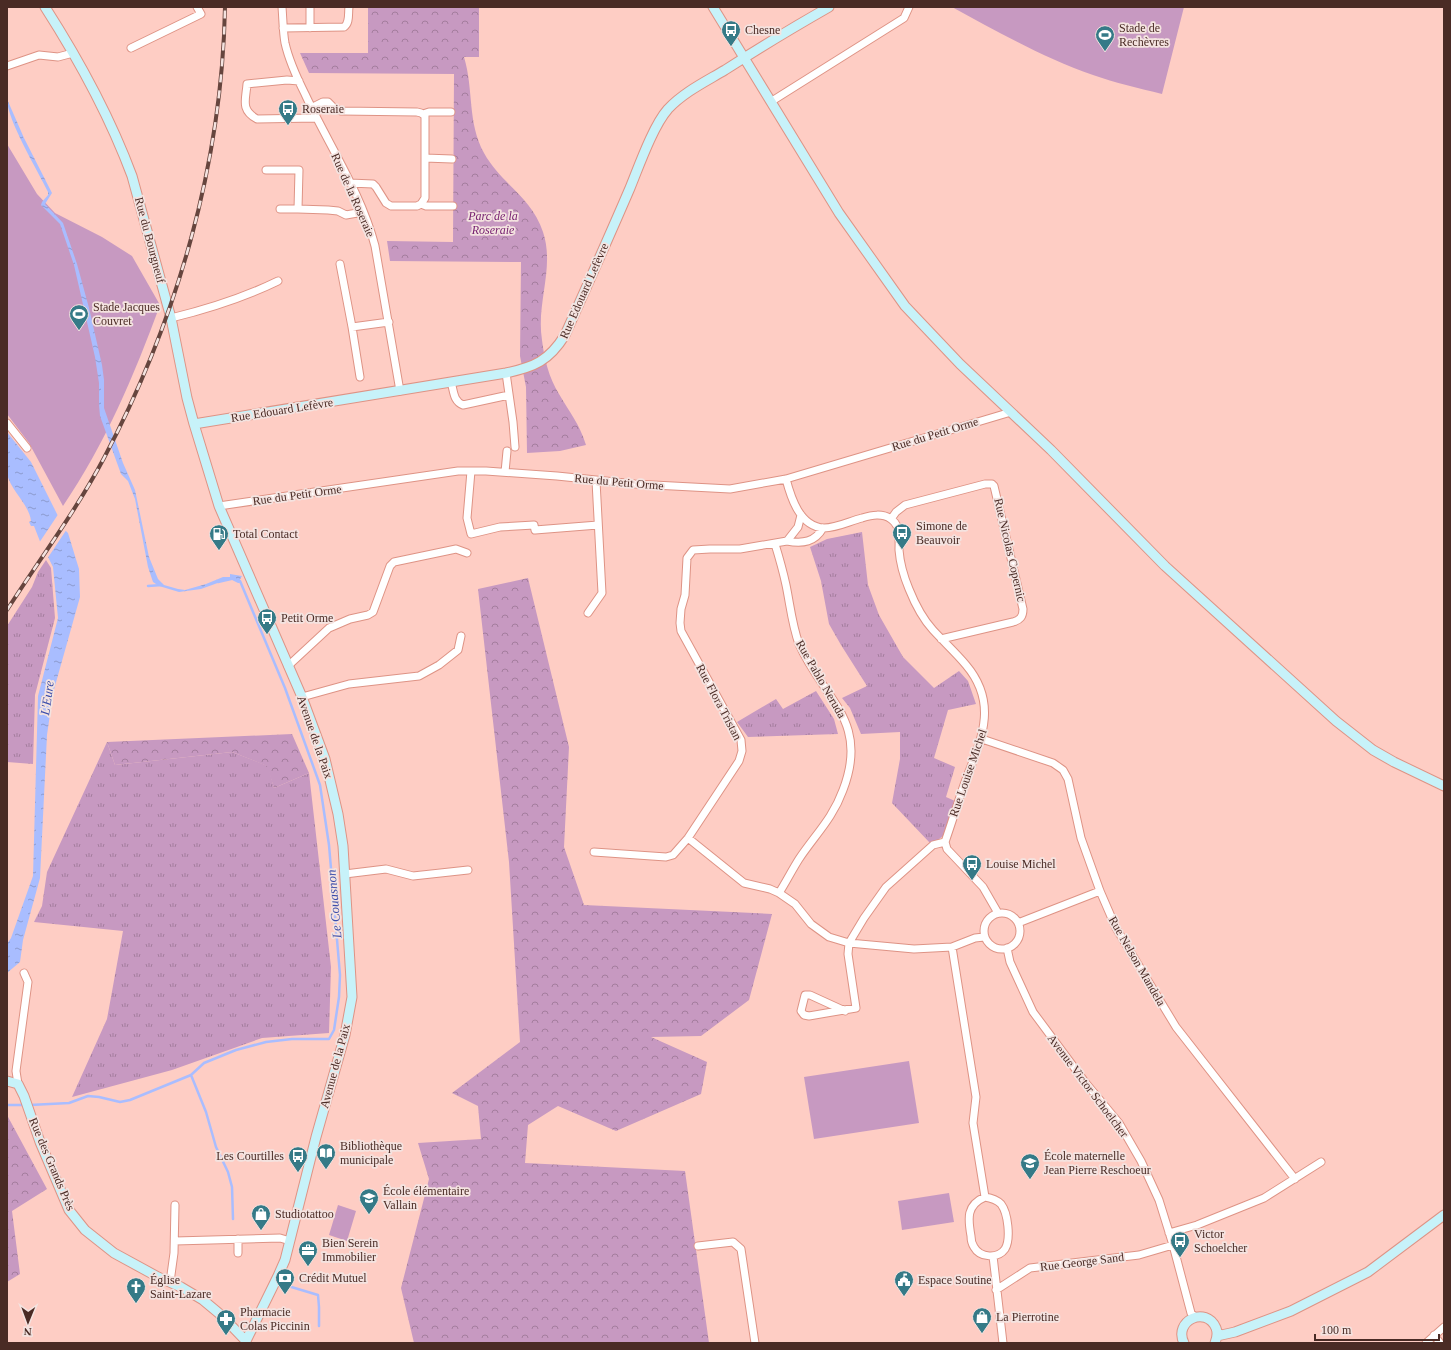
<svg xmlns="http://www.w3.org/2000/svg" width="1451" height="1350" viewBox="0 0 1451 1350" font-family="Georgia,serif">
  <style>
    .grass { fill: url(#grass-tufts) }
    .forest { fill: url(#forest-crowns) }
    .garden { fill: #c799c1 }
    .water { fill: url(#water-ripples) }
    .pier { fill: #fecdc4 }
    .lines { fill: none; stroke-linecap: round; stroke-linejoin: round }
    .stream { stroke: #a9bdff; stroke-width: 2.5 }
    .street-casing { stroke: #de9385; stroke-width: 9 }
    .secondary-casing { stroke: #de9385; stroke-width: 11 }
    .street { stroke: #fff; stroke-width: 7 }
    .secondary { stroke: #c7f2f9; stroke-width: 9 }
    .rail-casing { stroke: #66453e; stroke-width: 4 }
    .rail { stroke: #f4e3e0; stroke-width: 2.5; stroke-dasharray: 8; stroke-linecap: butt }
    .labels { text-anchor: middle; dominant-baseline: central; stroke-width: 3.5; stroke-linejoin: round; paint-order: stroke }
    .poi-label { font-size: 12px; fill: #4a2b25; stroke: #f4e3e0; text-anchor: start }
    .street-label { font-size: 12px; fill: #4a2b25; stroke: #f4e3e0 }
    .park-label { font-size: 12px; font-style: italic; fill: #772271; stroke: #f4e3e0 }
    .water-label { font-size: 13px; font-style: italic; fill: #3b4daa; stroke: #f4e3e0 }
  </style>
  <defs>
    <pattern id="grass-tufts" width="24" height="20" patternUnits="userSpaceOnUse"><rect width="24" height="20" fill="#c799c1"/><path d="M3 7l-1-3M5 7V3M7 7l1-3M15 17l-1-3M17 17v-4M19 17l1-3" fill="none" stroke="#a47d9d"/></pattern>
    <pattern id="forest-crowns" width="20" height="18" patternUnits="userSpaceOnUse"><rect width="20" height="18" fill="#c799c1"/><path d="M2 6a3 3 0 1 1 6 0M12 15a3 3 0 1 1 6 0" fill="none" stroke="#a47d9d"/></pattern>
    <pattern id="water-ripples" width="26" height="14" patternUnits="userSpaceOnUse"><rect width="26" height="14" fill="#a9bdff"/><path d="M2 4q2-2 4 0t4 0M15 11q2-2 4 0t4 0" fill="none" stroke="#8c9ace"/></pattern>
  </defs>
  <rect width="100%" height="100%" fill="#fecdc4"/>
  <!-- grass -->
  <path class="grass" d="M862 532 868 585 879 615 903 657 934 688 959 671 968 681 976 704 948 710 934 758 955 767 946 797 955 801 944 835 938 840 930 843 892 803 900 759V732L861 734 850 708 842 698 867 686 841 645 829 624 821 581 810 547 827 539Z
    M46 560 51 568 55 618 35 695 33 764 7 762V626L32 587 38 572Z
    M816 691 834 719 838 734 748 737 737 722 776 699 783 709Z
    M107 742 115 765 232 752 268 766 274 788 309 773 331 967 329 1033 262 1038 172 1070 72 1097 107 1019 123 931 34 922 42 906 47 872Z"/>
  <!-- forest -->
  <path class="forest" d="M368 7H479V57H464C474 90 467 122 484 153 501 184 532 197 543 232 555 268 536 303 542 340 544 358 549 378 559 394 570 413 579 423 586 445L560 451 527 453 526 387 520 356 521 262 390 261 387 241 453 242 454 74 309 73 300 53H368Z
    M528 578 569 747 564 847 584 905 772 914 749 1000 701 1036 651 1037 707 1062 701 1094 616 1131 558 1106 528 1125 525 1163 685 1171 709 1343H414L401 1288 429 1179 418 1143 481 1139 478 1106 452 1093 520 1042 509 862 478 589Z
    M292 734 309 773 274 788 267 766 232 752 115 765 107 742Z
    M7 1115 47 1189 12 1211 20 1274 7 1282Z"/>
  <!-- garden -->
  <path class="garden" d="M952 7H1184L1162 94C1139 88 1115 83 1093 75 1044 58 998 32 952 7Z
    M7 144 37 194 55 213 102 237 132 256 160 305C134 376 105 444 63 506L29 443 7 414Z
    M909 1061 919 1123 814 1139 804 1077Z
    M949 1193 954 1222 902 1230 898 1201Z
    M338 1205 356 1211 347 1241 329 1235Z"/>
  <!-- water -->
  <path class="water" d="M7 99 24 138 52 193 45 204 63 223 77 264 89 308 102 365 104 380V408L123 463 135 490 149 557 158 579 164 585 178 589 185 590 206 584 223 577H230V574L242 576 239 581 240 583H238L232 580H226L201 589 179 592 159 586 153 582 148 567 135 499 128 481 121 474 100 416 99 405V383L95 357 74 265 60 224 41 205 42 202 48 195V192C38 171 7 120 7 99Z
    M7 432 31 462 65 530 68 533 79 569 80 597 53 693 47 735 40 878 23 940 20 962 7 973V944L11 938 33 876 38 696 58 618 53 567 47 555 52 548 46 537 41 544 34 526H31L29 522 31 521C29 504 11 491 7 474 5 463 7 444 7 432Z"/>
  <!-- pier -->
  <path class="pier" d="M59 513 67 529 47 559 45 555 49 548 46 541 42 546 39 543Z"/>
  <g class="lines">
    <!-- stream -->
    <path class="stream" d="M218 582 231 579
      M148 586 162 585
      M191 1075 206 1112 216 1147 228 1172 232 1187 233 1219
      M7 1105H25
      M30 1105 69 1103 88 1096 99 1097 120 1102 130 1100 191 1075 204 1063 236 1050 266 1042 292 1039H329L334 1030 339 997 340 975 329 845 320 785 285 688 240 581 238 580
      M288 1286 318 1295 319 1307V1326"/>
    <!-- street casing -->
    <g class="street-casing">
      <path id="street" d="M282 7C283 19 283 32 285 43 289 61 297 78 305 94 328 144 361 192 375 246L400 391
        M283 28 344 27C350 23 348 14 349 7
        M310 28V7
        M131 48 201 14 197 7
        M7 66 39 55 58 57 73 53
        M299 81 287 80 247 84C246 99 240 110 257 119L316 118
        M772 101 904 18 909 7
        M311 108 323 102H328L334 108 341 111 417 112 421 113 425 116V198L421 204 417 206H391L386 203 376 187 373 184 350 183
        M423 114 429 112H451
        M425 158 452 159
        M266 170H299L298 209 328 210 338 211 346 215 363 212
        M421 204 426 206H453
        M280 209H298
        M340 264 352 327
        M171 318C208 309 243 298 278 281
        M506 373 513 422 515 447
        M360 377 352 327 389 322
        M451 382C454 391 453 401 463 405L509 395
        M7 423 27 448
        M471 471 467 518 471 534 500 527 534 525 535 530 598 525
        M505 472 507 451
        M786 479C791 498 800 527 824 528 837 528 850 521 862 518 872 515 882 513 891 519 894 521 896 524 897 526 900 534 899 543 899 550 900 563 904 577 909 589 915 604 922 618 933 630 944 642 956 653 966 665 999 704 981 740 965 782 958 802 952 822 945 842
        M219 506 458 471H486L557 476 635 484 730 489 786 479 1011 412
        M891 519 896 512 905 505 985 484H992L994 486 1023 609C1023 617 1020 620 1013 622L941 639
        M787 541C803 544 815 542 823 528
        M775 544C779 557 783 571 786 585 790 604 792 625 799 644 823 699 870 720 843 790 833 818 815 835 799 859 792 870 786 882 779 893
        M588 613 602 593 596 481
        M288 666 329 628 350 619 368 615 373 612 390 566 394 562 456 549 467 553
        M302 697 349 684 419 676 439 665 458 650 461 636
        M982 739 1053 763 1063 770 1068 779 1081 838 1100 891 1116 928 1176 1027 1295 1179
        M688 838 744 883 770 889 779 893 795 904 811 924 829 937 849 943 914 949 952 947 975 938 984 937
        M945 842 947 849 983 887 998 913
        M594 852 666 857 673 855 688 838 739 761 742 751 741 740 681 631 680 623 681 609 685 595 687 558 693 550 710 549H740L787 541 798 527 801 515
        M345 874 386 869 413 876 468 870
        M984 931a18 18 0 1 1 36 0a18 18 0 1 1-36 0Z
        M1018 923 1100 891
        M952 947 976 1097 973 1123 985 1197
        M1007 948 1010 962 1033 1012 1085 1082 1119 1123 1141 1161 1159 1200 1173 1245 1191 1313 1195 1317
        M845 1011 810 995H805L801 1011 804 1015 809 1016 856 1008 848 954 849 943 864 918 886 887 933 845 945 842
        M18 1084 16 1071 28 982 24 973
        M985 1197C991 1198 997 1200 1001 1204 1008 1213 1011 1239 1005 1249 998 1259 980 1258 974 1247 972 1244 971 1239 971 1236 968 1219 966 1205 985 1197Z
        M1169 1233 1197 1225 1264 1198 1321 1162
        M238 1239V1253
        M175 1241 280 1238 290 1241
        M698 1246 733 1242 741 1249 755 1343
        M993 1256 1003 1343
        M170 1282 174 1253 175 1205
        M996 1290 1030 1268 1139 1255 1173 1245
        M1434 1335 1440 1343
        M1426 1343 1444 1327"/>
    </g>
    <!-- secondary casing -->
    <g class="secondary-casing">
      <path id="secondary" d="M45 7C79 60 110 117 132 176L171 318 187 398 194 424 219 506 302 697 325 759 338 814 343 846 352 997 345 1035 316 1137 285 1260 278 1276 245 1343
        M713 7 839 213 905 306 960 364 1051 450 1165 566 1336 721 1373 750 1394 762 1444 786
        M194 424 506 373C534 367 549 361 565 335 587 286 609 237 630 188 639 166 653 126 668 109 684 92 705 82 725 70 759 48 794 27 829 7
        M7 1081 18 1084 24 1096 40 1142 69 1210 85 1230 114 1253 158 1277 181 1287 203 1300 221 1315 246 1341
        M1217 1336 1235 1332 1291 1311 1368 1272 1444 1215
        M1184 1343C1173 1321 1206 1305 1216 1328 1218 1333 1217 1338 1215 1343"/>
    </g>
    <!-- street -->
    <use href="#street" class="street"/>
    <!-- secondary -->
    <use href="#secondary" class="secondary"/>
    <!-- rail casing -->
    <g class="rail-casing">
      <path id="rail" d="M7 610C39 560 76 511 104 458 177 320 222 164 225 7"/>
    </g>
    <!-- rail -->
    <use href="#rail" class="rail"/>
  </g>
  <!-- icons -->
  <defs>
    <g id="bus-pin" transform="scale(1)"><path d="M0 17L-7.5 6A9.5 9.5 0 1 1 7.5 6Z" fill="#357a87" stroke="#f4e3e0"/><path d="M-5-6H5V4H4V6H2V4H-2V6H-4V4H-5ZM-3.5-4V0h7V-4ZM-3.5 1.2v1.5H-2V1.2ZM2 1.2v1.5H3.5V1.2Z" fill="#fff"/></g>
    <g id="stadium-pin" transform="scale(1)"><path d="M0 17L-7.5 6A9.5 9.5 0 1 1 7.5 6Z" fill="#357a87" stroke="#f4e3e0"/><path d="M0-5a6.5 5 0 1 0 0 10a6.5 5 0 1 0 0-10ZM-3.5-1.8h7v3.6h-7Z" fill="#fff"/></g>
    <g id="fuel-pin" transform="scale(1)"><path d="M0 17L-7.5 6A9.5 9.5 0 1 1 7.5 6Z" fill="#357a87" stroke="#f4e3e0"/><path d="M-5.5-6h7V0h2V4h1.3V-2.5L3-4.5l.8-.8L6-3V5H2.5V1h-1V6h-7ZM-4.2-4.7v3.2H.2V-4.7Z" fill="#fff"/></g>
    <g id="library-pin" transform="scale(1)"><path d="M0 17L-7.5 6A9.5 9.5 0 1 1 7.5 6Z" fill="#357a87" stroke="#f4e3e0"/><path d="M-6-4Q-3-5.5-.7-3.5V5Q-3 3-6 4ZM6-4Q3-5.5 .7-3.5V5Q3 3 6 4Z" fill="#fff"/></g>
    <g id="school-pin" transform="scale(1)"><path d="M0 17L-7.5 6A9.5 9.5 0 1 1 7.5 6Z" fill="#357a87" stroke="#f4e3e0"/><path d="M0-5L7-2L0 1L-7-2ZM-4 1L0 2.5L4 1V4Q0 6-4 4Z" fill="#fff"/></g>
    <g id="shop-pin" transform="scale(1)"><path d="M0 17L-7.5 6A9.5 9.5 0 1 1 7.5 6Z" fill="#357a87" stroke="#f4e3e0"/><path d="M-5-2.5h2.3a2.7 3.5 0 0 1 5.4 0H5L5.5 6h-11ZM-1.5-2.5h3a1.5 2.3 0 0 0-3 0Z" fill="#fff"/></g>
    <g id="office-pin" transform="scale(1)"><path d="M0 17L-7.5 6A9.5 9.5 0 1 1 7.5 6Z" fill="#357a87" stroke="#f4e3e0"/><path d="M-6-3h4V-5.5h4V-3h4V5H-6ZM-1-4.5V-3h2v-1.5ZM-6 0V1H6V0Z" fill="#fff"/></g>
    <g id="bank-pin" transform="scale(1)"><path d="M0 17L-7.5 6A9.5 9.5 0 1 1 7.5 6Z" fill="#357a87" stroke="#f4e3e0"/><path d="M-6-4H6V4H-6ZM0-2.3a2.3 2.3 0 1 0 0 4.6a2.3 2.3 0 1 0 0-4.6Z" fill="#fff"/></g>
    <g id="civic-pin" transform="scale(1)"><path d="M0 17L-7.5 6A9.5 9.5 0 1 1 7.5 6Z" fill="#357a87" stroke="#f4e3e0"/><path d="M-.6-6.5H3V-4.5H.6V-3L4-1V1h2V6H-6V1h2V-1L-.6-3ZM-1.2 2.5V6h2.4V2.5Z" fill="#fff"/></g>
    <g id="church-pin" transform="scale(1)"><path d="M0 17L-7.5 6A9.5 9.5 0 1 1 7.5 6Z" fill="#357a87" stroke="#f4e3e0"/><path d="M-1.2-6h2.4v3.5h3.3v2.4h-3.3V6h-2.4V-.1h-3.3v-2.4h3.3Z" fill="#fff"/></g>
    <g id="pharmacy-pin" transform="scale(1)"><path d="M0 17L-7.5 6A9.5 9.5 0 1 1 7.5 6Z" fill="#357a87" stroke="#f4e3e0"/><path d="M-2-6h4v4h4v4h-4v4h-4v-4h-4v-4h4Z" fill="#fff"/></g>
  </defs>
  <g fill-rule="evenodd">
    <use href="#bus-pin" x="731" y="30"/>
    <use href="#stadium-pin" x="1105" y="35"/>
    <use href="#bus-pin" x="288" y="109"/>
    <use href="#stadium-pin" x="79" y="314"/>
    <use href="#bus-pin" x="902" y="533"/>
    <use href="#fuel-pin" x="219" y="534"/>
    <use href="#bus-pin" x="267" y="618"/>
    <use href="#bus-pin" x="972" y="864"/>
    <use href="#library-pin" x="326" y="1153"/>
    <use href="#bus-pin" x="298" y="1156"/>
    <use href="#school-pin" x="1030" y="1163"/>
    <use href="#school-pin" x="369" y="1198"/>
    <use href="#shop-pin" x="261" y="1214"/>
    <use href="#bus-pin" x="1180" y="1241"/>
    <use href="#office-pin" x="308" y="1250"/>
    <use href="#bank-pin" x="285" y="1278"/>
    <use href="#civic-pin" x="904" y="1280"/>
    <use href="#church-pin" x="136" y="1287"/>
    <use href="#shop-pin" x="982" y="1317"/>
    <use href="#pharmacy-pin" x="226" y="1319"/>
  </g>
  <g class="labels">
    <!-- poi labels -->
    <g class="poi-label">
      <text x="1119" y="28">Stade de<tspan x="1119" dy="14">Rechèvres</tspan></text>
      <text x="745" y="30">Chesne</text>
      <text x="302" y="109">Roseraie</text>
      <text x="93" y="307">Stade Jacques<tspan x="93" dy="14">Couvret</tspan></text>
      <text x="916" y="526">Simone de<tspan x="916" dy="14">Beauvoir</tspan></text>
      <text x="233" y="534">Total Contact</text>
      <text x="281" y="618">Petit Orme</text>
      <text x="986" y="864">Louise Michel</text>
      <text x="340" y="1146">Bibliothèque<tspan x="340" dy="14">municipale</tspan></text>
      <text x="284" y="1156" text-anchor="end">Les Courtilles</text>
      <text x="1044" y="1156">École maternelle<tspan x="1044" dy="14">Jean Pierre Reschoeur</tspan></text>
      <text x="383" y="1191">École élémentaire<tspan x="383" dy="14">Vallain</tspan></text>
      <text x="275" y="1214">Studiotattoo</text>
      <text x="1194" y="1234">Victor<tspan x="1194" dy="14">Schoelcher</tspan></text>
      <text x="322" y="1243">Bien Serein<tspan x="322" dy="14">Immobilier</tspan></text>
      <text x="299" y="1278">Crédit Mutuel</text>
      <text x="150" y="1280">Église<tspan x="150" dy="14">Saint-Lazare</tspan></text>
      <text x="918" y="1280">Espace Soutine</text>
      <text x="240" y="1312">Pharmacie<tspan x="240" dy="14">Colas Piccinin</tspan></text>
      <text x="996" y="1317">La Pierrotine</text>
    </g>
    <!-- street labels -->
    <g class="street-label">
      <text transform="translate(353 195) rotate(66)">Rue de la Roseraie</text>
      <text transform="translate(150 240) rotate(75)">Rue du Bourgneuf</text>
      <text transform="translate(584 291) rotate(-66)">Rue Edouard Lefèvre</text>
      <text transform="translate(282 410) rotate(-9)">Rue Edouard Lefèvre</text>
      <text transform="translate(935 434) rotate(-17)">Rue du Petit Orme</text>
      <text transform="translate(619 482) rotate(5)">Rue du Petit Orme</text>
      <text transform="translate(297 495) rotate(-8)">Rue du Petit Orme</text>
      <text transform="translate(1010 550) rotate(77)">Rue Nicolas Copernic</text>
      <text transform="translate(821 679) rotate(60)">Rue Pablo Neruda</text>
      <text transform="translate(719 702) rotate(62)">Rue Flora Tristan</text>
      <text transform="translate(315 737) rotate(71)">Avenue de la Paix</text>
      <text transform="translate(968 773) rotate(-71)">Rue Louise Michel</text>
      <text transform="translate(1137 961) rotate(60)">Rue Nelson Mandela</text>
      <text transform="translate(335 1066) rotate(-75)">Avenue de la Paix</text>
      <text transform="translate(1088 1086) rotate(53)">Avenue Victor Schoelcher</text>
      <text transform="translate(52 1164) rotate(67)">Rue des Grands Près</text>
      <text transform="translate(1082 1262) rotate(-7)">Rue George Sand</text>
    </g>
    <!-- park labels -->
    <g class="park-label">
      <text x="493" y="216">Parc de la<tspan x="493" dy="14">Roseraie</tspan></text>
    </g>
    <!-- water labels -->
    <g class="water-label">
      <text transform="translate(47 698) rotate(-82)">L'Eure</text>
      <text transform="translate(334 904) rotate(-95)">Le Couasnon</text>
    </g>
  </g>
  <!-- border -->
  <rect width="1451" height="1350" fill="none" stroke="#4a2b25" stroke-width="16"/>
  <!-- north arrow -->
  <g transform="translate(28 1322) rotate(181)" stroke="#f4e3e0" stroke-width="3" paint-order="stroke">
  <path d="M0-3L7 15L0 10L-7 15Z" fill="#4a2b25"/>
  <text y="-6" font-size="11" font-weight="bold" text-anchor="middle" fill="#4a2b25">N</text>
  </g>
  <!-- scale -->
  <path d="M1315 1334v6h124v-6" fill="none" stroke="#4a2b25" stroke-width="2"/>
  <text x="1321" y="1334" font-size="12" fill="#4a2b25" stroke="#f4e3e0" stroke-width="3" paint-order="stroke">100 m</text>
</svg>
